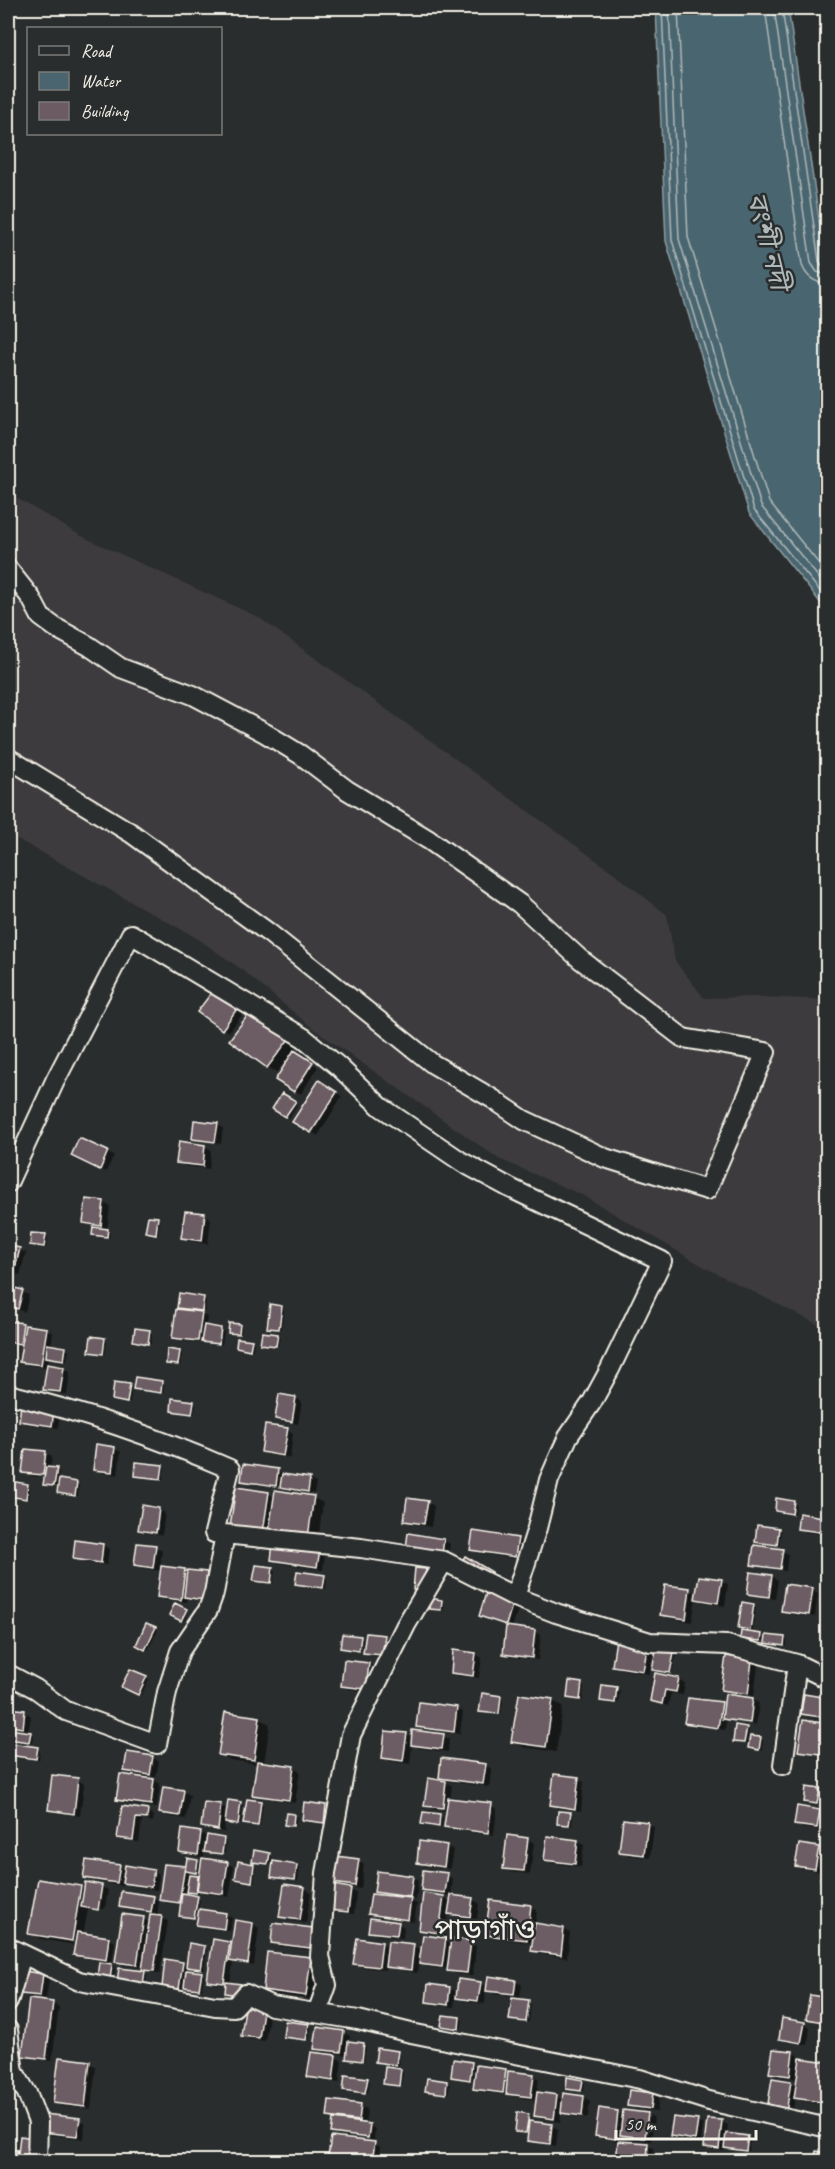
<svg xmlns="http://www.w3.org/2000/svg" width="835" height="2169" viewBox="0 0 835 2169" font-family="Caveat,'Noto Sans Bengali',sans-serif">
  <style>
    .built { fill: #3e3b3e }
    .water { fill: #4a656f; stroke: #8e9d9f; stroke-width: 1.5 }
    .shadow { fill: #0007; fill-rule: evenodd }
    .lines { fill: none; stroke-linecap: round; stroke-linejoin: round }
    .shore { stroke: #b0b9b8; stroke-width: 1.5 }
    .building { fill: #6c5b63; stroke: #f4f1e8; stroke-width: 1.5 }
    .minor-casing { stroke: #f4f1e8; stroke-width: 22 }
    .minor { stroke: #2a2d2e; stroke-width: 18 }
    .labels { text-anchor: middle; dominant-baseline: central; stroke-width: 5; stroke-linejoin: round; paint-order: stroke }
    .water-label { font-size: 27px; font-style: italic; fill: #b0b9b8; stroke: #2a2d2e }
    .quarter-label { font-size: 28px; fill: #f4f1e8; stroke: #2a2d2e }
  </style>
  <rect width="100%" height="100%" fill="#2a2d2e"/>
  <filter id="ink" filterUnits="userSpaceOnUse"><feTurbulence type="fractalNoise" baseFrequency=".0167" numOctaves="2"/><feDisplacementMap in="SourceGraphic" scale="12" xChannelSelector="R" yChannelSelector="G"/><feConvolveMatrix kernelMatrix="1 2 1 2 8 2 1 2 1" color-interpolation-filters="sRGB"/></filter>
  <g filter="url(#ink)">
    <!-- built -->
    <path class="built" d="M8 493 81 536 258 617 614 873 667 915 675 961 704 998 761 997 827 1000V1329L708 1269 582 1195 499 1159 315 1030 241 969 197 938 8 834Z"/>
    <!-- water -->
    <path class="water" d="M656 8H788L828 281 827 611 749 513 666 241Z"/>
    <!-- shadow -->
    <path class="shadow" d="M215 990 245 1011 229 1032 223 1029Z
      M261 1018 297 1046 293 1051 318 1067 301 1094 277 1080 290 1060 288 1058 277 1072 267 1067Z
      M319 1082 342 1096 318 1136 295 1122Z
      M282 1095 297 1104 289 1118 274 1108Z
      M217 1124 223 1128 221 1144 199 1141 193 1138Z
      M80 1140 114 1156 106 1172 79 1159Z
      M205 1146 211 1150 209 1169 184 1166 178 1162Z
      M87 1200 104 1203 110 1206 107 1230 110 1232 109 1238 94 1234 95 1227 85 1223Z
      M186 1212 205 1215 211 1219 208 1244 189 1241 183 1238Z
      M158 1219 160 1220 158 1234 147 1232Z
      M45 1236 48 1237 46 1248 32 1244Z
      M8 1246 26 1253 20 1275 8 1272Z
      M8 1288 29 1295 25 1312 8 1307Z
      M204 1298 206 1300 205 1311 195 1310 207 1317 206 1327 224 1331 222 1345 180 1341 174 1337 188 1312 179 1307Z
      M282 1307 284 1309 281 1330 271 1328Z
      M8 1322 46 1329 53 1333 51 1346 69 1350 67 1360 49 1358 48 1366 63 1368 70 1372 67 1395 51 1392 44 1389 47 1368 27 1365 21 1361 23 1346 8 1343Z
      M239 1326 242 1327 241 1334 232 1333Z
      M149 1331 152 1333 151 1344 135 1341Z
      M277 1336 280 1337 278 1346 261 1343Z
      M104 1340 107 1341 105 1355 90 1352Z
      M251 1341 254 1343 253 1350 237 1347Z
      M179 1352 182 1354 180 1366 167 1363Z
      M162 1382 164 1384 163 1394 138 1390 132 1387 130 1403 113 1400 130 1385 135 1389Z
      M296 1398 302 1402 298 1424 283 1422 276 1418Z
      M8 1400 13 1403 11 1413H8Z
      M193 1402 196 1404 194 1414 172 1410Z
      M22 1407 60 1415 58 1428 27 1424 20 1420Z
      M287 1429 293 1433 290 1458 269 1455 263 1452Z
      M97 1446 115 1449 121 1452 118 1475 100 1472 94 1469Z
      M46 1453 52 1457 50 1469 59 1471 58 1481 79 1485 78 1496 62 1494 59 1492 60 1487 45 1484 46 1475 37 1470 36 1473 43 1477 30 1476 24 1472Z
      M162 1466 165 1468 163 1480 136 1475Z
      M244 1466 278 1471 284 1475 310 1480 316 1483 314 1494 288 1490 282 1487 249 1484 242 1480Z
      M28 1485 30 1487 29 1499 10 1496Z
      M269 1494 275 1497 314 1498 323 1503 318 1542 238 1530Z
      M427 1502 434 1506 431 1527 412 1524 406 1520Z
      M793 1502 796 1504 795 1514 779 1512Z
      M158 1509 165 1513 162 1535 146 1533 140 1529Z
      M828 1519V1535L805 1532 798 1528Z
      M779 1529 781 1531 779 1546 756 1541Z
      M410 1535 444 1540 450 1544 448 1556Z
      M518 1539 524 1543 521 1560 478 1553 471 1549Z
      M103 1545 109 1549 107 1565 81 1562 74 1558Z
      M155 1547 162 1550 160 1567 207 1574 213 1577 210 1603 188 1598 187 1602 165 1600 158 1596 162 1571 142 1568 136 1564Z
      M782 1550 788 1554 786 1571 759 1567 753 1564Z
      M319 1551 325 1555 323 1570 278 1563 272 1559Z
      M273 1569 275 1570 273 1584 257 1581Z
      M771 1576 778 1580 775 1599 755 1596 749 1593Z
      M325 1577 327 1578 326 1589 296 1583Z
      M721 1581 728 1584 725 1606 703 1602 696 1598 692 1622 668 1618 662 1614 666 1587 690 1590 698 1594Z
      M812 1590 818 1594 815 1617 789 1614 783 1610Z
      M487 1595 519 1607 512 1628 534 1631 541 1635 538 1660 510 1657 504 1653 508 1626 481 1615Z
      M442 1601 444 1603 443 1611 430 1608Z
      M176 1605 189 1611 184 1621 171 1614Z
      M754 1605 756 1607 753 1631 742 1629 740 1627Z
      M147 1625 158 1630 148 1650 138 1644Z
      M762 1635 767 1638V1636L785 1639 787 1640V1646L769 1644 764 1641 745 1639Z
      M360 1637 363 1639 361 1651 341 1648Z
      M385 1637 391 1640 389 1658 371 1655 365 1652Z
      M618 1641 654 1649 649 1674 620 1669 613 1665Z
      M476 1654 482 1658 479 1678 458 1676 452 1672Z
      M673 1655 676 1656 672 1673 657 1671Z
      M752 1661 758 1665 754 1696 729 1692 723 1689Z
      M369 1664 375 1668 372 1692 349 1689 342 1685Z
      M131 1670 149 1679 141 1695 123 1687Z
      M656 1675 678 1679 685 1683 683 1695 671 1693 668 1706 652 1701Z
      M582 1684 584 1686 583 1700 568 1697Z
      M603 1687 620 1690 618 1703 602 1700Z
      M520 1696 553 1701 563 1706 556 1752 523 1747 513 1741Z
      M500 1697 503 1699 501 1715 483 1712Z
      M828 1699V1720L809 1717 803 1714Z
      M753 1700 759 1703 756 1725 726 1720 725 1730 692 1725 686 1722 721 1704 725 1706Z
      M456 1709 463 1712 460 1734 424 1730 418 1726Z
      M8 1710 25 1712 31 1716 28 1733 33 1735 32 1743 8 1740Z
      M226 1713 260 1719 270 1724 264 1763 294 1767 300 1771 295 1803 260 1797 254 1794 258 1764 230 1760 220 1754Z
      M828 1725V1757L806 1753 800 1750Z
      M746 1728 749 1730 747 1744 734 1741Z
      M407 1735 413 1738 443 1736 449 1739 448 1752 418 1748 412 1744 410 1764 390 1761 383 1758Z
      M751 1737 763 1740 762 1751 750 1748Z
      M37 1749 40 1750 39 1760 9 1755Z
      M152 1757 159 1761 156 1777 148 1776 160 1784 157 1808 124 1803 118 1800 138 1778 125 1770Z
      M485 1765 492 1769 489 1787 447 1781 440 1778Z
      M53 1777 78 1780 84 1784 80 1816 56 1813 49 1810Z
      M578 1779 584 1782 581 1811 558 1808 552 1805Z
      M446 1782 452 1786 450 1800 491 1805 497 1809 494 1835 452 1830 446 1827 448 1811 432 1809 426 1805Z
      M183 1791 190 1795 186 1819 167 1816 160 1812Z
      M819 1791 822 1792 820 1805 806 1801Z
      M248 1801 263 1804 260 1826 247 1825Z
      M241 1803 243 1805 241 1824 225 1822 224 1832 209 1830 202 1826 221 1806 228 1810Z
      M305 1803 326 1806 332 1810 330 1825 310 1822 303 1819Z
      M123 1808 148 1812 154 1816 153 1822 142 1820 139 1842 125 1840 119 1837Z
      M819 1811 826 1815 823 1831 802 1828 796 1824Z
      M424 1813 443 1817 441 1827 423 1824Z
      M287 1814 297 1817 295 1826 289 1825Z
      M570 1814 573 1815 572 1826 561 1824Z
      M624 1821 648 1824 654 1827 650 1858 627 1855 620 1851Z
      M201 1833 207 1837 226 1841 225 1853 205 1851 203 1860 227 1863 234 1867 229 1897 205 1893 199 1890 198 1894 188 1891 187 1895 200 1899 198 1910 225 1914 232 1918 230 1931 204 1928 198 1924 199 1918 183 1916 182 1905 167 1903 161 1899 184 1868 187 1870 197 1861 202 1864 203 1858 187 1855 180 1852ZM190 1872 201 1874 200 1879 190 1877Z
      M528 1839 534 1843 530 1874 511 1872 505 1868Z
      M577 1841 584 1845 581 1867 552 1863 545 1860Z
      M447 1846 453 1850 450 1869 425 1866 418 1862Z
      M818 1848 824 1852V1856H828V1882L822 1878V1872L803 1869 797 1865Z
      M270 1854 272 1855 271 1865 254 1861Z
      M358 1861 364 1864 361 1889 346 1887 356 1893 354 1914 338 1912 331 1909 343 1888 334 1882Z
      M275 1863 300 1868 298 1881 276 1877Z
      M254 1865 256 1867 254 1882 236 1879Z
      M119 1866 126 1870 153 1871 159 1875 157 1890 130 1886 124 1882 123 1886 91 1881 85 1878Z
      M447 1875 453 1879 451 1896 438 1894 451 1902 473 1900 479 1903 477 1920 456 1917 448 1913 445 1936 427 1933 420 1930 433 1896 422 1889Z
      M412 1877 418 1881 416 1900 408 1899 417 1904 414 1922 376 1917 370 1914 385 1897 376 1892Z
      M39 1880 81 1887 85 1890 101 1886 108 1890 105 1909 88 1907V1910L104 1912 88 1910 83 1935 109 1938 115 1942 112 1962 81 1958 75 1954 76 1942 66 1936 65 1939 75 1945 40 1939 30 1933Z
      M304 1888 311 1892 306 1923 287 1920 280 1917Z
      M153 1897 159 1901 157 1917 168 1921 160 1974 150 1972 144 1968 123 1965 117 1961 144 1919 151 1923 152 1913 127 1910 120 1906Z
      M530 1906 537 1910 535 1925 564 1929 570 1933 567 1958 539 1954 533 1950 534 1943 493 1938 486 1934Z
      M237 1922 253 1924 259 1928 254 1966 233 1962 230 1984 243 1987 242 1996 229 1994 226 1993 227 1985 215 1984 209 1980 229 1943 233 1945Z
      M398 1923 404 1927 403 1938 376 1935 370 1931Z
      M312 1929 319 1933 316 1951 279 1946 272 1942Z
      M445 1940 452 1943 470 1942 476 1946 473 1976 455 1974 448 1969 427 1967 419 1962 417 1973 393 1969 385 1965V1970L361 1967 355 1963 382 1943 389 1947V1942L414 1946 422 1950Z
      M204 1947 207 1949 204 1970 188 1967V1972L204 1975 202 1989 186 1986 185 1992 169 1989 163 1986 182 1963 187 1966Z
      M310 1959 320 1964 315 2000 274 1995 264 1989Z
      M100 1964 115 1967 113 1980 101 1979Z
      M145 1973 147 1974 146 1986 118 1981Z
      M42 1975 49 1979 46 1999 28 1997 22 1993Z
      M516 1981 522 1985 520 1997 494 1994 486 1989 485 2004 464 2001 455 1996 454 2007 433 2005 427 2001 449 1988 458 1993 480 1983 488 1988Z
      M828 1999V2024L814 2022 808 2018Z
      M528 2001 531 2003 529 2022 511 2019Z
      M53 2003 59 2007 52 2061 30 2058 24 2055Z
      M247 2004 270 2010 265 2041 249 2039 243 2035Z
      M460 2019 463 2020 461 2029 443 2025Z
      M804 2023 810 2027 808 2045 787 2042 781 2039Z
      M308 2025 311 2027 309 2040 287 2037Z
      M344 2032 350 2036 349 2042 366 2046 364 2062 350 2060 348 2059V2055L322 2052 316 2048Z
      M774 2050 793 2053 799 2056V2060L828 2064 827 2105 802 2101 795 2097 792 2115 775 2113 790 2082 797 2086 798 2079 777 2076 771 2072Z
      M398 2052 400 2054 399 2065 379 2063Z
      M336 2057 342 2061 339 2083 315 2080 309 2077Z
      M60 2059 90 2063 96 2067 91 2109 61 2106 54 2102Z
      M455 2061 472 2063 474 2066 533 2075 539 2079 537 2094 557 2096 564 2100 584 2097 590 2101 588 2118 569 2116 561 2112 560 2122 542 2119 536 2116 537 2100 514 2097 509 2095 481 2092 474 2089 475 2080 455 2078Z
      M401 2071 403 2072 401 2087 384 2084Z
      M367 2079 370 2081 368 2093 347 2091Z
      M428 2080 450 2084 448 2094 427 2090Z
      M582 2081 585 2082 584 2091 567 2088Z
      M653 2095 659 2098 657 2112 635 2109 628 2105Z
      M360 2106 367 2109 365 2125 368 2126 366 2139 339 2136 333 2132 335 2119 329 2116Z
      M600 2110 618 2112 624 2116 648 2114 654 2118 651 2141 628 2138 622 2134 621 2142 648 2144 654 2148 653 2162H617L619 2141 603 2139 597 2135Z
      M528 2115 531 2117 530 2123 552 2126 558 2129 556 2146 535 2143 528 2140 529 2134 516 2131Z
      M79 2120 85 2123 84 2139 50 2135 44 2131Z
      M709 2120 722 2122 728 2125 727 2135 750 2139 749 2151 725 2147V2151L712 2150 705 2146Z
      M697 2122 703 2125 701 2142 678 2139 672 2136Z
      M371 2126 375 2129 374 2140H369Z
      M374 2144 380 2147 379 2162H352L336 2159 330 2156Z"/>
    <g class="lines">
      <!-- shore -->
      <path class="shore" d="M662 8 672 240 754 510 828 601
        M669 8 679 239 761 506 828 589
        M678 8 688 237 769 502 828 575
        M765 8 802 265C806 277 815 283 828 284
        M774 8 811 263 817 272 828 275
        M782 8 819 261 822 266 828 267"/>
    </g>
    <!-- building -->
    <path class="building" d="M215 988 239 1006 222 1030 197 1012Z
      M251 1011 289 1039 267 1068 229 1040Z
      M294 1050 313 1062 294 1092 275 1080Z
      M319 1080 337 1092 311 1133 292 1122Z
      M282 1093 296 1101 285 1117 272 1109Z
      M194 1120 218 1123 215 1142 192 1139Z
      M79 1138 108 1151 100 1170 71 1156Z
      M179 1141 205 1145 203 1166 176 1163Z
      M86 1199 104 1201 101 1226 83 1223Z
      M185 1211 205 1213 202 1241 181 1238Z
      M148 1216 158 1217 156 1234 145 1232Z
      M93 1227 108 1229 107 1237 92 1235Z
      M31 1233 46 1234 44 1247 30 1245Z
      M8 1245 20 1248 14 1273 8 1271Z
      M8 1286 23 1290 18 1309 8 1307Z
      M179 1293 204 1297 202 1311 177 1308Z
      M270 1304 282 1306 279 1329 267 1328Z
      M176 1309 202 1312 198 1341 172 1338Z
      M8 1321 23 1323 20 1344 8 1342Z
      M229 1323 240 1324 239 1334 228 1333Z
      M25 1325 47 1328 41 1365 19 1362Z
      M204 1325 221 1328 219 1344 201 1342Z
      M135 1328 150 1330 148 1344 133 1341Z
      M262 1332 278 1334 276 1346 260 1344Z
      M91 1336 105 1338 103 1354 89 1352Z
      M237 1338 252 1340 250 1350 236 1347Z
      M47 1344 66 1347 64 1360 46 1357Z
      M167 1349 180 1351 178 1365 166 1364Z
      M47 1364 64 1367 60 1392 43 1390Z
      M135 1377 162 1381 161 1393 133 1389Z
      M114 1382 130 1384 127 1403 112 1400Z
      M279 1394 296 1397 292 1422 275 1419Z
      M172 1398 194 1401 192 1414 171 1411Z
      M21 1405 54 1410 52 1426 19 1421Z
      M265 1425 288 1428 283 1456 261 1452Z
      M96 1444 115 1447 112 1472 93 1470Z
      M25 1449 46 1451 43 1475 22 1473Z
      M136 1462 163 1465 161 1479 135 1476Z
      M243 1464 278 1469 276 1486 241 1481Z
      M46 1467 57 1468 54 1486 43 1485Z
      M282 1474 310 1478 308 1492 280 1487Z
      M59 1479 77 1482 75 1496 57 1493Z
      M10 1481 28 1484 26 1499 8 1496Z
      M236 1487 269 1492 263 1532 230 1527Z
      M275 1490 314 1496 308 1537 269 1531Z
      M407 1498 428 1501 424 1524 404 1521Z
      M776 1498 794 1501 792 1514 775 1511Z
      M142 1505 159 1508 156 1533 138 1530Z
      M799 1513 828 1518V1533L797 1529Z
      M757 1525 779 1528 777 1545 755 1542Z
      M473 1531 518 1538 515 1557 470 1550Z
      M408 1533 444 1539 442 1554 406 1548Z
      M75 1540 103 1544 101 1563 73 1559Z
      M137 1543 156 1545 153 1568 134 1565Z
      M273 1543 320 1550 317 1567 271 1560Z
      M754 1545 783 1549 780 1569 751 1565Z
      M465 1556 492 1572 487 1581 460 1564Z
      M256 1565 273 1567 271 1583 253 1581Z
      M161 1566 185 1569 181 1600 157 1597Z
      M415 1568 426 1569 423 1592 413 1590Z
      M187 1570 207 1572 204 1600 184 1597Z
      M297 1571 325 1575 323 1588 295 1584Z
      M750 1572 772 1575 769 1597 747 1594Z
      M699 1576 722 1579 718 1603 695 1599Z
      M785 1584 813 1588 809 1615 781 1611Z
      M665 1585 690 1588 686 1619 660 1615Z
      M486 1593 513 1602 506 1625 479 1616Z
      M430 1598 442 1600 441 1610 429 1609Z
      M742 1602 754 1604 750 1630 738 1628Z
      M175 1603 187 1609 181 1621 169 1615Z
      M146 1623 156 1627 145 1650 136 1645Z
      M506 1626 535 1630 532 1658 503 1654Z
      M741 1631 762 1634 761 1641 740 1639Z
      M366 1633 385 1635 382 1655 363 1653Z
      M342 1634 361 1636 359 1651 340 1648Z
      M766 1635 785 1637 784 1646 765 1643Z
      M616 1639 648 1644 643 1671 612 1666Z
      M453 1650 476 1653 473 1676 451 1673Z
      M656 1650 674 1653 670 1673 652 1670Z
      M726 1656 752 1660 748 1694 721 1690Z
      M344 1660 369 1663 366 1689 341 1686Z
      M130 1669 147 1676 138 1695 121 1687Z
      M655 1673 679 1678 676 1692 665 1690 662 1704 650 1701Z
      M569 1681 582 1683 580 1700 567 1698Z
      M602 1685 617 1687 615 1703 600 1701Z
      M482 1693 501 1696 499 1714 479 1712Z
      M519 1694 553 1699 546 1747 511 1742Z
      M725 1694 753 1698 750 1723 722 1719Z
      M804 1694 828 1698 827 1718 801 1714Z
      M688 1698 722 1702 718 1728 684 1723Z
      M419 1702 457 1707 454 1732 416 1727Z
      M8 1708 25 1710 23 1728 8 1726Z
      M225 1712 260 1717 254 1760 218 1755Z
      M803 1720 828 1724V1755L798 1751Z
      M735 1725 747 1727 744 1743 733 1742Z
      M8 1729 31 1732 29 1742 8 1739Z
      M412 1730 444 1734 442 1749 411 1745Z
      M385 1731 407 1733 403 1761 382 1758Z
      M750 1736 761 1737 759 1750 748 1748Z
      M9 1743 38 1747 36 1759 8 1755Z
      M127 1752 153 1756 150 1775 124 1771Z
      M441 1758 486 1764 483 1784 439 1778Z
      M257 1761 294 1766 289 1800 252 1795Z
      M120 1774 154 1779 151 1805 116 1800Z
      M554 1774 579 1777 575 1809 550 1805Z
      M52 1775 78 1778 74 1814 48 1810Z
      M428 1778 446 1781 443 1808 424 1806Z
      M163 1787 184 1790 180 1816 159 1813Z
      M806 1787 820 1789 817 1804 804 1802Z
      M448 1798 492 1803 488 1833 444 1827Z
      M247 1799 261 1801 258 1826 243 1824Z
      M228 1800 241 1802 238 1825 225 1823Z
      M204 1802 221 1804 218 1830 201 1827Z
      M304 1802 326 1805 324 1823 302 1820Z
      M122 1806 148 1810 147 1819 136 1818 133 1840 117 1838Z
      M797 1806 820 1810 817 1828 794 1825Z
      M558 1811 571 1812 569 1825 557 1824Z
      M423 1812 440 1814 439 1827 421 1824Z
      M286 1813 294 1814 293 1826 284 1825Z
      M623 1819 648 1822 644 1855 619 1852Z
      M182 1829 201 1832 198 1855 179 1852Z
      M207 1835 224 1838 222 1854 204 1852Z
      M507 1835 528 1838 524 1871 503 1869Z
      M547 1836 578 1840 575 1864 544 1860Z
      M419 1841 447 1845 444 1867 417 1863Z
      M799 1844 819 1847 815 1869 795 1866Z
      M254 1850 270 1853 268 1864 252 1862Z
      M824 1854 828 1855V1880L820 1879Z
      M336 1856 359 1859 355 1886 332 1883Z
      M187 1858 198 1860 196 1873 185 1871Z
      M202 1858 228 1862 223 1894 197 1890Z
      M86 1860 120 1865 117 1883 83 1878Z
      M238 1861 254 1864 252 1882 235 1879Z
      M273 1861 297 1865 295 1880 271 1877Z
      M164 1864 185 1866 179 1903 159 1900Z
      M125 1865 154 1870 151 1887 122 1883Z
      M423 1870 448 1873 445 1893 421 1890Z
      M377 1871 413 1876 410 1897 374 1892Z
      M189 1875 198 1876 196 1893 186 1892Z
      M38 1879 81 1886 72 1941 28 1934Z
      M85 1882 102 1885 98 1910 81 1907Z
      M284 1884 305 1887 300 1920 279 1917Z
      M333 1885 351 1888 348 1912 330 1910Z
      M121 1891 154 1896 151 1912 119 1907Z
      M182 1893 198 1896 194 1918 179 1916Z
      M423 1893 444 1896 439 1933 419 1930Z
      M371 1894 411 1898 408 1920 368 1914Z
      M451 1895 473 1898 470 1917 448 1914Z
      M490 1900 531 1905 527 1940 485 1935Z
      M199 1909 226 1913 224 1929 196 1925Z
      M122 1914 144 1917 137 1965 115 1962Z
      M150 1915 162 1916 154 1971 142 1970Z
      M370 1918 399 1922 397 1935 368 1932Z
      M235 1920 253 1923 248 1964 229 1961Z
      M273 1923 313 1928 310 1948 271 1943Z
      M535 1923 564 1928 561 1955 531 1951Z
      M77 1932 109 1937 106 1960 73 1955Z
      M423 1935 446 1938 442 1967 419 1964Z
      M357 1938 382 1942 379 1967 353 1964Z
      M451 1938 471 1941 467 1973 447 1971Z
      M213 1939 230 1942 224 1983 207 1981Z
      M388 1941 414 1944 411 1970 385 1967Z
      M189 1943 205 1946 201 1969 186 1967Z
      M267 1952 311 1957 306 1996 263 1990Z
      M165 1959 183 1962 179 1989 162 1987Z
      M99 1962 112 1964 110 1980 97 1978Z
      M119 1968 145 1971 143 1985 117 1982Z
      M186 1970 202 1972 199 1989 184 1987Z
      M24 1971 43 1974 40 1996 21 1994Z
      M488 1976 516 1980 514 1994 486 1991Z
      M458 1979 481 1982 478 2001 456 1998Z
      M226 1982 241 1984 239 1995 225 1993Z
      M428 1984 450 1987 448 2005 426 2002Z
      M810 1995 828 1998V2023L806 2019Z
      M512 1998 529 2000 526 2022 509 2020Z
      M29 1999 53 2002 46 2059 22 2056Z
      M246 2002 264 2004 259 2038 241 2036Z
      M443 2015 460 2017 459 2029 441 2026Z
      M782 2018 805 2022 801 2043 779 2039Z
      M285 2021 309 2024 306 2040 283 2037Z
      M317 2027 344 2031 341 2052 314 2049Z
      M348 2041 364 2043 362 2061 346 2059Z
      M377 2048 398 2051 396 2065 375 2062Z
      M773 2049 793 2051 790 2076 769 2073Z
      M311 2052 336 2055 333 2081 307 2077Z
      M59 2057 90 2061 85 2107 53 2103Z
      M800 2058 827 2062 821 2102 794 2098Z
      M453 2059 472 2062 470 2080 451 2077Z
      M476 2065 506 2069 503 2093 473 2089Z
      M385 2067 401 2069 399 2086 383 2084Z
      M508 2071 534 2074 531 2097 506 2094Z
      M345 2075 368 2078 365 2093 343 2090Z
      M567 2077 583 2080 581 2091 566 2089Z
      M427 2078 447 2081 446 2094 425 2091Z
      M772 2078 791 2081 786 2113 767 2110Z
      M629 2090 653 2093 651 2109 627 2106Z
      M537 2092 557 2095 554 2119 534 2116Z
      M563 2093 584 2096 582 2116 561 2113Z
      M329 2100 361 2104 359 2121 327 2117Z
      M599 2108 618 2111 615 2139 595 2136Z
      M623 2110 648 2113 645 2138 620 2135Z
      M517 2112 529 2114 526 2133 515 2132Z
      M44 2114 80 2118 77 2136 42 2132Z
      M673 2117 698 2120 695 2140 670 2136Z
      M333 2119 370 2124 368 2138 331 2133Z
      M707 2119 722 2120 719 2149 704 2147Z
      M529 2121 552 2124 550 2144 527 2141Z
      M726 2133 748 2136 746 2151 724 2148Z
      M20 2136 34 2138 31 2162H17Z
      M331 2137 375 2142 372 2162 328 2157Z
      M618 2141 648 2143 647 2162H616Z
      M8 2149 17 2150 16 2162H8Z
      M816 2151 828 2153V2162H814Z"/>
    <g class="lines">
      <!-- minor casing -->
      <g class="minor-casing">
        <path id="minor" d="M8 569 31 598 41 617 56 628 89 646 121 668 193 695 265 733 301 755 347 790 429 840 520 904 580 959 683 1038 766 1052 707 1190 605 1158 524 1120 493 1099 433 1064 269 933 131 833 8 758
          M8 1183 55 1081 131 934 304 1038 338 1066 381 1107 462 1162 510 1188 662 1261 610 1369 592 1402 568 1437 549 1480 537 1528 515 1597
          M8 1394C84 1412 158 1438 230 1469L214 1533 361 1548 444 1561
          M797 1664 828 1679
          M8 1674 36 1689 66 1711 157 1744 167 1692 180 1651 208 1610 214 1593 225 1534
          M8 1947 79 1981 215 2006 234 2007 246 1994 272 2006 358 2020 411 2033 640 2079 709 2101 828 2128
          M8 2002 22 1955
          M317 2013 327 1985 320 1956 326 1873 351 1735 406 1625 444 1561 515 1597 556 1613 650 1642 727 1645 797 1664 783 1765
          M8 2030 14 2072 27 2093 38 2122 37 2162"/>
      </g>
      <!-- minor -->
      <use href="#minor" class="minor"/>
    </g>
  </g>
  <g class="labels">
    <!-- water labels -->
    <g class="water-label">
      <text transform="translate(768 241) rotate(76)">বংশী নদী</text>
    </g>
    <!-- quarter labels -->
    <g class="quarter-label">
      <text x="485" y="1929">পাড়াগাঁও</text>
    </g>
  </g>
  <!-- margin -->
  <rect width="835" height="2169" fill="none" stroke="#2a2d2e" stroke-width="30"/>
  <rect x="15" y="15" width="805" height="2139" fill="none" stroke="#f4f1e8" stroke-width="2" filter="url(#ink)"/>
  <!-- legend -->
  <rect x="27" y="27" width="195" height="108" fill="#2a2d2e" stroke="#7b7b78" stroke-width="1.5"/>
  <rect x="39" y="46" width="30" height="9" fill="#2a2d2e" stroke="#7b7b78" stroke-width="1.5"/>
  <text x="81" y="57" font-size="18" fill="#f4f1e8">Road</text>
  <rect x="39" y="72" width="30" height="18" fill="#4a656f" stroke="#7b7b78" stroke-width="1.5"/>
  <text x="81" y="87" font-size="18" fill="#f4f1e8">Water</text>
  <rect x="39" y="102" width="30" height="18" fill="#6c5b63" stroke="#7b7b78" stroke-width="1.5"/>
  <text x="81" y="117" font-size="18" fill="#f4f1e8">Building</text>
  <!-- scale -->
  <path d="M616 2130v9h140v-9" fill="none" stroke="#f4f1e8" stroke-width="3"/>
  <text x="625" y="2130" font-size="18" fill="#f4f1e8" stroke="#2a2d2e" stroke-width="4.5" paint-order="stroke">50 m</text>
</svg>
